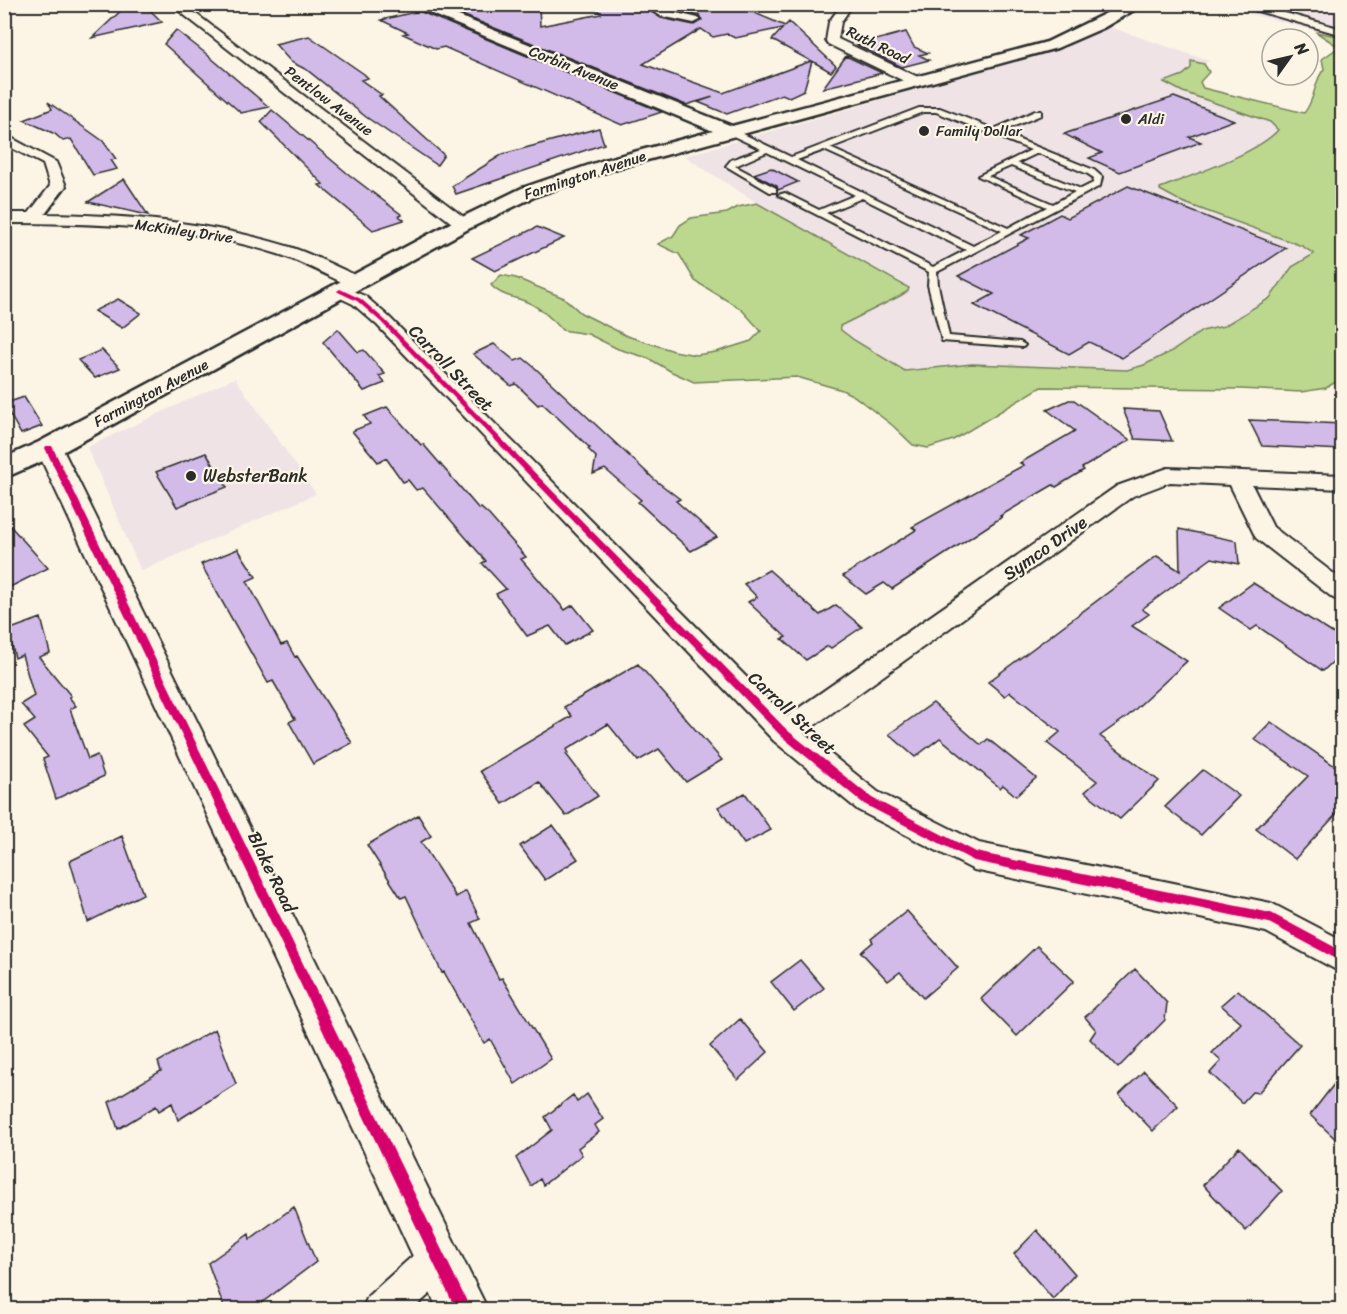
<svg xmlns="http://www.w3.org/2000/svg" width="1347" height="1314" viewBox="0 0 1347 1314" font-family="Sriracha,sans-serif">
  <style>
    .built { fill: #efe3e6 }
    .green { fill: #bcd78e; stroke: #74815c; stroke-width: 1.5 }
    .building { fill: #d2bae9; stroke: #2b2b2b; stroke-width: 1.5; fill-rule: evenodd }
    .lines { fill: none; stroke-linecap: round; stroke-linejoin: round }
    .service-casing { stroke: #2b2b2b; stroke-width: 4 }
    .minor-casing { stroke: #2b2b2b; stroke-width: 4 }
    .tertiary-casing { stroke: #2b2b2b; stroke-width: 4 }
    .secondary-casing { stroke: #2b2b2b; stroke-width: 5 }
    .service { fill: #fcf5e5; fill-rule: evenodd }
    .minor { fill: #fcf5e5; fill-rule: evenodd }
    .tertiary { fill: #fcf5e5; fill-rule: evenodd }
    .secondary { fill: #fcf5e5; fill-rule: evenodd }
    .cycleway-casing { stroke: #fcf5e5; stroke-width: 4 }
    .cycleway { fill: #d6006c; fill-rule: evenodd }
    .poi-dot { fill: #2b2b2b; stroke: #fcf5e5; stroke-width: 2 }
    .labels { text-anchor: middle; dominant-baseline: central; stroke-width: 4.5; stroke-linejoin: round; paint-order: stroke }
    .far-street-label { font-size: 15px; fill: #2b2b2b; stroke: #fcf5e5 }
    .far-poi-label { font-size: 15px; fill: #2b2b2b; stroke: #fcf5e5; text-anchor: start }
    .street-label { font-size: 18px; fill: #2b2b2b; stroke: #fcf5e5 }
    .poi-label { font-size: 18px; fill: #2b2b2b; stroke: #fcf5e5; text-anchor: start }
  </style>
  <rect width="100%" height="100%" fill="#fcf5e5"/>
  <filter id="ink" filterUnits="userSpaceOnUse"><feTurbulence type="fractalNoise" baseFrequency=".0167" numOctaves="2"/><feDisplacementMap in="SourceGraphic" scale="12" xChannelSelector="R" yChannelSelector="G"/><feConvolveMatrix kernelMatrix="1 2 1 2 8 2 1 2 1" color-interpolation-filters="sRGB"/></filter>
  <g filter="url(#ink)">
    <!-- built -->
    <path class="built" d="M1290 4 1308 9 1312 5H1342V37L1214 5Z
      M1107 26 1209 61 1204 64 1191 61V68L1183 75 1168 79 1183 92 1270 122 1278 130 1268 141 1212 168 1182 202 1302 246 1314 254 1292 267 1270 298 1224 326 1202 331 1174 350 1144 365 1127 370 905 371 854 340 841 329 840 326 908 291 901 282 757 203 684 156 1058 49Z
      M235 378 316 494 141 571 87 447Z"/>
    <!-- green -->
    <path class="green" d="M1316 32 1342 37V378L1326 388 1301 392 1241 389 1041 387 953 440 928 448 913 445 892 425 854 396 842 390 797 377 694 382 672 372 648 358 618 349 588 334 562 330C554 320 539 307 527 302 515 297 500 296 491 285L501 275 516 278 564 298 581 313 627 336 674 351 696 355 716 352 751 341 761 331 741 309 695 281 679 254 658 244 673 236 680 225 691 218 727 213 738 207 757 203 909 288 908 291 900 296 840 326 841 330 854 340 905 371 972 364 1127 370 1144 365 1174 350 1202 331 1224 326 1270 298 1292 267 1314 254 1302 246 1182 202 1160 190V188C1190 176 1258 153 1278 130L1270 122 1183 92 1164 82 1183 75 1191 68V61L1204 64 1209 72 1200 82 1203 88 1304 113C1316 99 1313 82 1324 69L1322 59 1339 47Z"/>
    <!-- building -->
    <path class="building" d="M128 4H144L162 22 92 38Z
      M447 4H539L540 26 601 14 592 4H639L661 18 694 25 702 20 700 16 669 9 661 4H725L741 11 748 10 785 26 789 22 836 66 831 72 812 61 804 90 789 97 782 94 727 114 698 102 713 97 686 105 440 6ZM783 28 772 40 811 61 723 93 643 64 701 29 713 37 727 34 735 38Z
      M419 11 662 112 622 125 444 47 436 49 403 34 408 33 381 20Z
      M176 30 204 52 269 107 241 113 164 44Z
      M906 32 914 47 928 53 919 55 929 60 902 67 857 45Z
      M309 36 364 74 368 78 361 80 382 95 379 96 444 155 437 165 366 117 307 70 291 62 275 44Z
      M846 56 882 73 823 88Z
      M1174 97 1234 120 1189 137 1201 142 1120 172 1089 158 1102 153 1064 134Z
      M48 102 103 141 116 159 111 160 117 169 93 175 71 139 63 141 55 134 24 120 52 109Z
      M272 110 347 173 402 215 399 216 404 220 373 230 319 185 323 184 261 122Z
      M599 128 604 144 456 194 452 186 503 154Z
      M771 168 798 182 778 190 777 186 754 174Z
      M124 179 148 215 88 202Z
      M1128 186 1286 248 1122 358 1089 342 1069 354 974 305 994 294 958 276 1029 238 1021 235 1060 214 1068 218Z
      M537 227 564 238 495 271 472 258Z
      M118 299 141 313 122 328 94 311Z
      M338 329 358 352 364 350 385 374 379 376 385 383 364 391 323 342Z
      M494 344 515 361 523 358 534 367 655 480 680 499 676 501 717 537 691 551 638 502 641 500 605 469 593 474 596 457 588 449 590 448 542 403 538 405 516 384 511 386 473 354Z
      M102 350 120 368 95 378 78 360Z
      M24 397 42 426 21 434 4 404Z
      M1069 400H1074L1130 440 1082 468 1084 470 1056 487 1053 485 1000 516 1002 517 892 589 884 583 866 594 843 576 916 530 912 527 1024 465 1020 463 1075 431 1047 410Z
      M387 407 421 445 423 444 479 509 481 508 489 515 526 557 521 559 565 610 573 605 593 630 565 645 550 626 527 636 496 594 506 589 482 563 486 561 423 488 416 490 408 480 403 482 386 458 378 462 352 431 370 424 364 416Z
      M1123 409 1159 411 1172 441 1135 439Z
      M1249 420 1342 424V450L1262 446Z
      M206 453 227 487 177 507 156 472Z
      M4 519 48 568 4 590Z
      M1179 529 1237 541 1239 564 1212 558 1142 609 1149 614 1132 626 1187 661 1128 716 1100 736 1159 781 1120 819 1085 792 1097 781 1047 743 1060 732 1010 692 1005 696 988 682 1157 556 1180 571Z
      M238 549 256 577 247 581 281 645 287 643 295 657 297 656 352 743 313 764 289 722 295 719 273 681 268 683 201 564Z
      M769 570 820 615 836 605 862 627 831 648 828 646 806 660 782 639 786 637 748 602 757 597 744 584Z
      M1253 583 1342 639V653L1323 671 1257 626 1251 630 1219 608Z
      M41 618 50 653 39 657 71 696 69 697 76 706 70 709 88 759 97 755 104 776 56 799 43 759 48 757 24 727 35 720 21 704 34 696 22 655 15 658 8 630Z
      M638 664 722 760 686 782 659 749 638 761 608 724 566 750 568 753 566 754 598 796 566 816 539 782 503 804 480 771 572 716 564 707Z
      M933 703 981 745 988 739 1036 778 1016 796 1003 785 1000 788 940 738 915 757 889 734Z
      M1271 722 1342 771V808L1295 859 1256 829 1308 776 1254 739Z
      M1203 770 1239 796 1201 835 1165 807Z
      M745 793 771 830 744 844 718 807Z
      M418 815 431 836 421 842 456 897 466 891 480 919 471 923 499 979 502 978 551 1059 515 1084 490 1039 484 1043 444 972 442 973 406 896 401 898 367 845Z
      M553 825 578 859 545 880 520 846Z
      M122 836 143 894 88 922 70 861Z
      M907 911 958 968 923 998 900 972 888 981 861 952 873 942 871 939Z
      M1037 946 1074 981 1017 1036 981 999Z
      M800 960 824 988 794 1011 771 982Z
      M1135 969 1167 1003 1165 1020 1118 1068 1090 1039 1096 1030 1085 1017Z
      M1238 990 1300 1045 1258 1093 1252 1092 1242 1103 1210 1073 1221 1061 1212 1053 1241 1023 1221 1005Z
      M740 1019 768 1052 738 1080 710 1046Z
      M215 1029 236 1084 178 1120 172 1103 159 1111 156 1106 118 1129 109 1102 161 1071 158 1062Z
      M1144 1071 1178 1106 1153 1131 1119 1095Z
      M1342 1074V1145L1310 1115Z
      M587 1094 603 1119 595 1125 599 1132 578 1148 582 1155 543 1185 540 1179 531 1186 516 1158 552 1130 545 1117 573 1095 577 1102Z
      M1239 1147 1282 1191 1246 1231 1203 1185Z
      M294 1207 316 1262 252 1310H225L208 1263 249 1234 250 1239Z
      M1037 1230 1075 1274 1053 1299 1014 1254Z"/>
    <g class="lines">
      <!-- service casing -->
      <g class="service-casing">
        <path id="service" d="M919 108H940L994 129 1035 111H1041V115L1000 132 1094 170 1102 177 1100 186 937 272 938 285 949 336 1020 342 1025 345 1023 347 942 341 928 285 929 272 778 195 785 193 819 210 855 195 767 152 735 166 776 188V192H770L726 166 731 160 761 149 729 134V130H735L791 157ZM923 112H936L1031 150 978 176 1047 207 1008 228 830 148ZM824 150 1002 231 973 246 797 160ZM1038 153 1088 174 1094 178 1093 183 1081 189 1017 163ZM1011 166 1075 192 1053 204 988 176ZM862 198 966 250 933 267 826 213Z"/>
      </g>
      <!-- minor casing -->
      <g class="minor-casing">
        <path id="minor" d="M170 4H183L469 221 471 224 469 227H457Z
          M641 4H655L668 11 698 18 700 20 694 23 661 16Z
          M842 4H853L841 22 838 39 920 78 921 81 920 84H910L828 44 826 41 829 22Z
          M1233 4H1253L1342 29V35Z
          M4 134 56 162 66 186 45 214C128 215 211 222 290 247 315 255 338 268 362 278L365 282 362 286H350C326 275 303 262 278 254 190 226 97 223 4 223V213H29L50 186 43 164 4 144Z
          M340 286 365 296 389 317 786 717 1117 486 1168 468 1342 475V489L1252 485 1273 527 1342 580V601L1333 598 1256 538 1230 485 1170 482 1133 496 804 733 878 792 979 843 1271 903 1342 940V973L1266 932 974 870 858 810 774 741 377 325 353 304 334 295 331 291 334 287Z
          M440 1239 454 1244 459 1258 454 1272 412 1310H362L368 1296 426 1244Z"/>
      </g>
      <!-- tertiary casing -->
      <g class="tertiary-casing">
        <path id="tertiary" d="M49 440 58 442 62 448 488 1310H438L36 448 40 442Z"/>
      </g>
      <!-- secondary casing -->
      <g class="secondary-casing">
        <path id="secondary" d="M408 4H429L732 126 1047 42 1125 4H1144L1103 28 1057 48 618 168 536 196 470 228 59 454 4 478V458L39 442 456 220 522 188 604 160 713 131Z"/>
      </g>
      <!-- service -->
      <use href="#service" class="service"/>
      <!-- minor -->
      <use href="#minor" class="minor"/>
      <!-- tertiary -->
      <use href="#tertiary" class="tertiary"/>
      <!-- secondary -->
      <use href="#secondary" class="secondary"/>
      <!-- cycleway casing -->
      <g class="cycleway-casing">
        <path id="cycleway" d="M340 289 361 299 385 320 787 730 872 798 976 852 1271 913 1342 951V962L1269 923 974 861 864 804 781 736 381 322 357 301 338 292 337 291Z
          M46 446H52L53 448 471 1310H456L45 448Z"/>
      </g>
      <!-- cycleway -->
      <use href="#cycleway" class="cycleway"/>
    </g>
  </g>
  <!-- markers -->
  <g class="poi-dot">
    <circle cx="1126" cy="119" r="6"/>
    <circle cx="924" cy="131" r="6"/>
    <circle cx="191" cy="476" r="6"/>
  </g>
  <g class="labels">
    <!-- far-street labels -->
    <g class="far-street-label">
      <text transform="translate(878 45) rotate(26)">Ruth Road</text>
      <text transform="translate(574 68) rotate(22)">Corbin Avenue</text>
      <text transform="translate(329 101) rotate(37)">Pentlow Avenue</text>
      <text transform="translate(585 175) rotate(-18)">Farmington Avenue</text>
      <text transform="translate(184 231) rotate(8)">McKinley Drive</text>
      <text transform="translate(151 393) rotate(-28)">Farmington Avenue</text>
    </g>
    <!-- far-poi labels -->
    <g class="far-poi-label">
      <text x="1138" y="119">Aldi</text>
      <text x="936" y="131">Family Dollar</text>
    </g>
    <!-- street labels -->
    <g class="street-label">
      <text transform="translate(451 368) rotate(46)">Carroll Street</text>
      <text transform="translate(1045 548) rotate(-35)">Symco Drive</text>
      <text transform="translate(792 713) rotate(43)">Carroll Street</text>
      <text transform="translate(272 872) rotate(64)">Blake Road</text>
    </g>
    <!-- poi labels -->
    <g class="poi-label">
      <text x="203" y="476">WebsterBank</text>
    </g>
  </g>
  <!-- margin -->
  <rect width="1347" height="1314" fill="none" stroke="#fcf5e5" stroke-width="24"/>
  <rect x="12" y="12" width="1323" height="1290" fill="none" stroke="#2b2b2b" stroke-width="2" filter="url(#ink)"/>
  <!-- north arrow -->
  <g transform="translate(1290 57) rotate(56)"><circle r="28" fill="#fcf5e5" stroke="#a8a49b" stroke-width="1.5"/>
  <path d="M0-4.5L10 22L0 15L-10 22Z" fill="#2b2b2b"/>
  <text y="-9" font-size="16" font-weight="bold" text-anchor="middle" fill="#2b2b2b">N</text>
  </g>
</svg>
